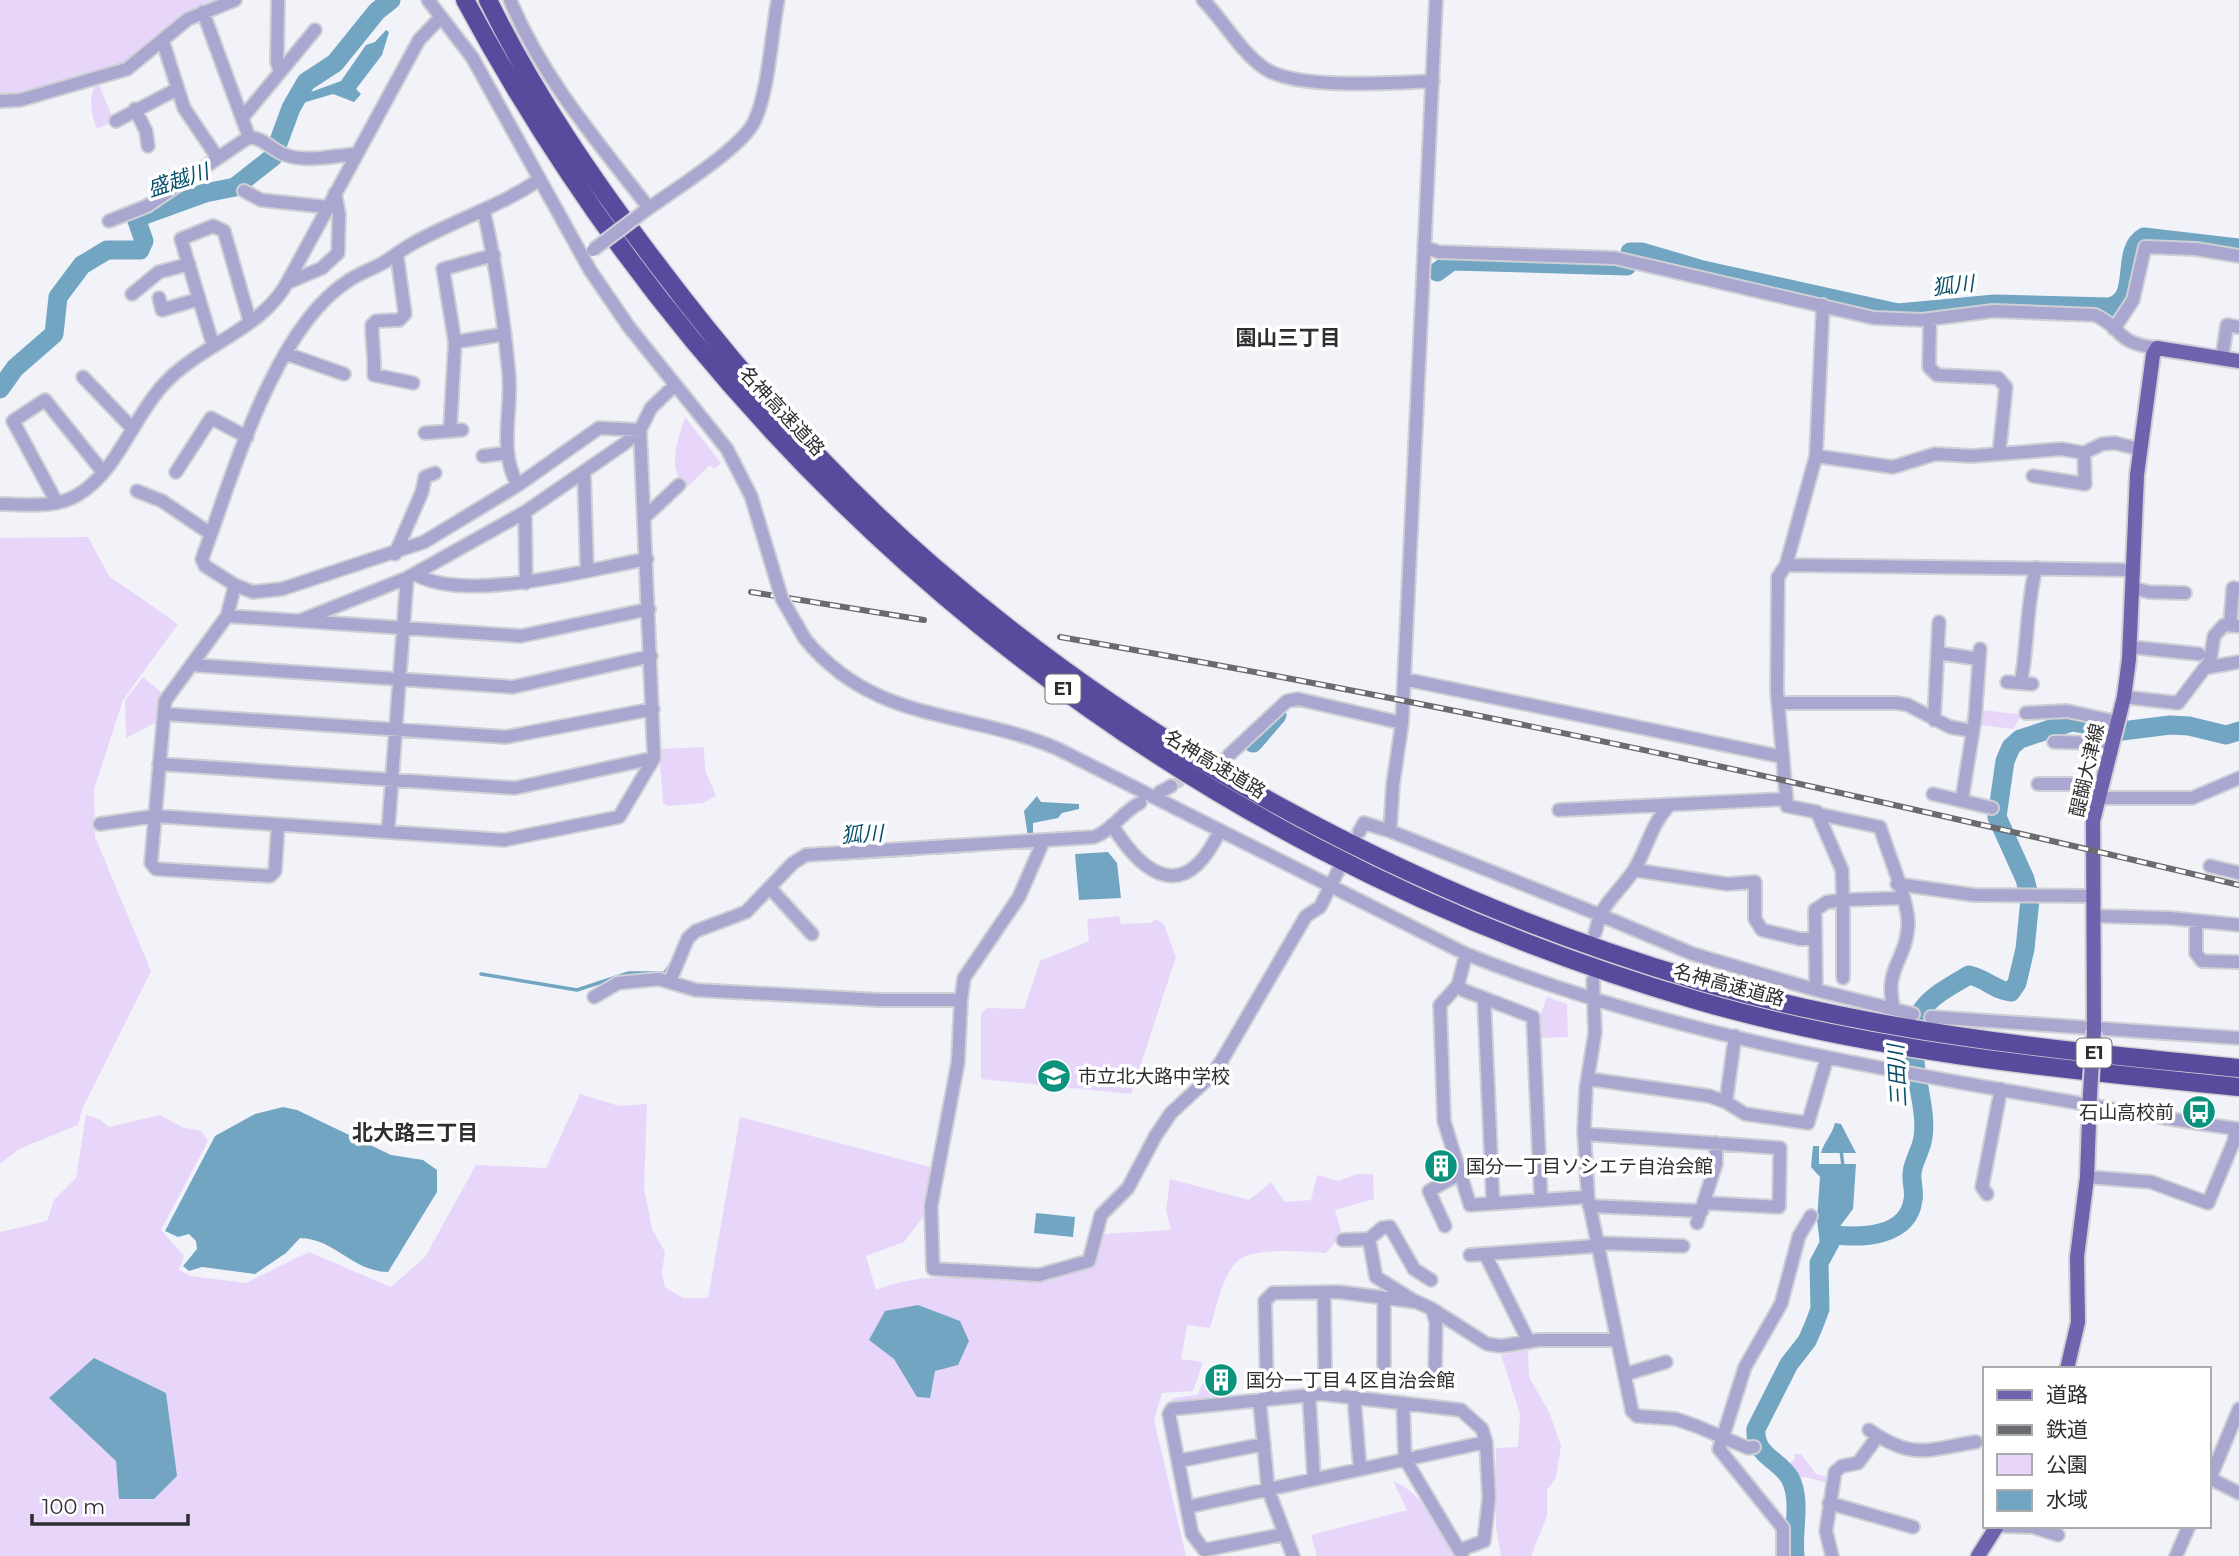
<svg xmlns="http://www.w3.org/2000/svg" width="2239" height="1556" viewBox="0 0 2239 1556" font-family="Montserrat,'Noto Sans JP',sans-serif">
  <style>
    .green { fill: #e8d6fa }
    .water { fill: #71a5c2 }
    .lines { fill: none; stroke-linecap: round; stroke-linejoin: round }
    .stream { stroke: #71a5c2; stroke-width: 3.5 }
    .river { stroke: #71a5c2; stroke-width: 19 }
    .minor-tunnel { stroke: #caccd1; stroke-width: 12; stroke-dasharray: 12 6; stroke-linecap: butt }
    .minor-casing { stroke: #ced0d5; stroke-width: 16 }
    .major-casing { stroke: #ced0d5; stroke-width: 18 }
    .highway-casing { stroke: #ced0d5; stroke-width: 21 }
    .minor { stroke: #a9a6cf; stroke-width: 12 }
    .major { stroke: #6e63ac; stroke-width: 14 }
    .highway { stroke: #5a4a9e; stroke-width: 18 }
    .rail-casing { stroke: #6b6b6f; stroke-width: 6 }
    .rail { stroke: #fff; stroke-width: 3.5; stroke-dasharray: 10; stroke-linecap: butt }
    .minor-bridge-casing { stroke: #ced0d5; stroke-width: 16; stroke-linecap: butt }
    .major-bridge-casing { stroke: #ced0d5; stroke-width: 18; stroke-linecap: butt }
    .minor-bridge { stroke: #a9a6cf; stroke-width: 12 }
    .major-bridge { stroke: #6e63ac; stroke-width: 14 }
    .labels { text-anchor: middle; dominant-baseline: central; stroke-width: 7; stroke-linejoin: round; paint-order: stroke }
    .shield { fill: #fff; stroke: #6d6d6f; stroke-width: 2 }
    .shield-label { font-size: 18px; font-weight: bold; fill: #2e2e31 }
    .street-label { font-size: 19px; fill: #2e2e31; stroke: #fff }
    .poi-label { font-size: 19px; fill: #2e2e31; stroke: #fff; text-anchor: start }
    .water-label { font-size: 21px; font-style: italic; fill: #084f6d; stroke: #fff }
    .neighbourhood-label { font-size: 21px; font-weight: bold; fill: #2e2e31; stroke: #fff }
  </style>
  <rect width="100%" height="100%" fill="#f1f3f9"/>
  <!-- green -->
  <path class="green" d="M0 0H221L121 66 36 93 0 96Z
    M98 82 114 121 97 129C91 115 87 95 98 82Z
    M685 417 721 463 714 469 710 465 685 489C667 465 677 443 685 417Z
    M88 537 109 576 178 624 123 700 94 789 95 837 151 971 83 1107 78 1125 19 1149 0 1164V538Z
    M143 677 163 694 157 703V722L126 738 125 700Z
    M1982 710 2017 714 2020 717 2013 729 1980 725Z
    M704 747 705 770 716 796 703 803 668 806 663 803 659 749Z
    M1119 916 1121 924 1150 923 1157 919 1164 925 1176 957 1131 1094 981 1079V1013L988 1008 1024 1009 1040 961 1089 941 1087 919Z
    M1547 997 1567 1004 1568 1037 1539 1038V1019Z
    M580 1094 619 1106 647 1104 644 1188 652 1229 665 1252 662 1273 665 1287 683 1298H708L740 1117 930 1167 926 1213 904 1242 866 1256 876 1290C933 1268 974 1282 1032 1282 1051 1282 1075 1270 1094 1264L1101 1234 1171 1230 1166 1211 1170 1179 1249 1200 1271 1182 1285 1202 1311 1200 1317 1175 1339 1181 1357 1174H1373L1374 1199 1335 1210 1342 1234 1326 1253C1307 1252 1256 1247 1240 1259 1222 1273 1217 1307 1210 1328L1187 1325 1181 1359 1203 1362 1193 1391 1162 1393 1154 1420 1186 1556H0V1232L47 1221 54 1200 76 1178 86 1115 99 1119 109 1127 160 1115 182 1127 201 1131 208 1141 161 1230 184 1256 179 1270 191 1276 246 1283 309 1252 391 1287 425 1257 476 1165 546 1168Z
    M1528 1350 1529 1377 1550 1414 1561 1446 1556 1478 1547 1490V1516L1531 1556H1501L1496 1528V1448L1518 1447 1520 1414 1501 1355Z
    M1210 1369H1212L1214 1392 1228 1393V1401L1171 1407 1172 1398 1197 1395Z
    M1794 1454H1801L1816 1474 1829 1477 1828 1483 1805 1477 1793 1479 1787 1465 1795 1459Z
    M1393 1481C1424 1493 1438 1528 1454 1556H1317L1311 1535 1407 1510Z"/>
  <!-- water -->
  <path class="water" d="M386 30 389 32 382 55 356 89 361 94 354 102 333 94 296 105 300 96 341 81 366 45 375 42Z
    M1037 796 1041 802 1079 804V809L1062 813 1058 818 1033 823V837H1028L1024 811Z
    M1108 852 1117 863 1121 898 1079 900 1075 854Z
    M283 1107 297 1110 391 1155 423 1160 437 1170V1192L388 1272C351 1271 336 1239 300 1238L286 1253 255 1274 202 1267 189 1271 183 1266 197 1249 196 1241 189 1234 178 1237 165 1231 215 1136 255 1114Z
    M1835 1123 1841 1124 1856 1153H1821C1824 1142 1832 1135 1835 1123Z
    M1813 1146H1819V1164H1856L1853 1209 1826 1245H1820L1817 1219 1820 1177 1811 1167Z
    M1036 1213 1075 1217 1073 1237 1034 1233Z
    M918 1305 960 1321 969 1341 958 1365 935 1371 930 1398 917 1397 894 1359 869 1340 885 1311Z
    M94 1358 166 1393 177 1476 154 1499H119L116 1461 49 1398Z"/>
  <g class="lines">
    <!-- stream -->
    <path class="stream" d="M1015 848H1033
      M935 853 980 850
      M841 859 921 854
      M683 936 696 926
      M481 974 577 990 629 973H665L672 962
      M1841 1150 1843 1166
      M1819 1263 1824 1242"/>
    <!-- river -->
    <path class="river" d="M1630 252H1642L1703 270 1898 313 1995 304 2109 307C2142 300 2119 251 2144 237L2239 248
      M1437 272 1452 261 1627 266
      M0 389 15 368 54 334 58 297 82 265 107 250H140L144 241 136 218 205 193 235 187 273 157 291 108 306 82 335 63 377 11 391 0
      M1253 743 1277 715
      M1795 1556C1792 1531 1802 1501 1790 1478 1779 1459 1754 1456 1756 1429L1789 1364 1807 1341 1814 1325 1820 1309 1819 1263 1834 1235C1862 1238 1908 1237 1913 1200 1915 1191 1911 1182 1912 1173 1913 1161 1922 1149 1923 1137 1929 1102 1900 1044 1922 1010 1932 995 1954 984 1969 975 1985 978 1996 991 2011 992L2017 983 2025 949 2030 899 2025 879 1997 817 2005 761 2011 747 2020 739 2072 722 2122 731 2170 725 2189 726 2226 735 2239 731"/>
    <!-- minor-tunnel -->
    <path class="minor-tunnel" d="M1171 786 1229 755"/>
    <!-- minor casing -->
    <g class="minor-casing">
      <path id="minor" d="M278 0 277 62 280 72
        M428 0 472 57 590 270 629 327 727 449 751 496 764 539
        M510 0C543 79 597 141 649 208
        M1203 0C1224 21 1239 50 1264 68 1295 90 1392 83 1433 81
        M1436 0 1402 723 1393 784 1390 831 1600 915 1595 933
        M203 12 249 137C265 139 269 148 283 154 304 163 333 156 355 154
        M163 42 184 108 217 157
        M0 101 20 100 127 69 188 19 235 0
        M135 109 146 131 148 146
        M243 117 315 30
        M116 121 177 89
        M244 191 261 200 327 207
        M484 212C496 266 504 320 509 375 512 413 498 452 518 485
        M642 213C669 193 741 149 754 122 769 91 771 35 778 0
        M109 221 147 206 249 137
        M1424 247 1439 252 1615 258 1874 318 1922 320 1993 311 2095 315C2125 329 2114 343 2157 348
        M397 255 405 314 399 320 376 321 372 325C372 343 375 357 374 375L413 383
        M287 283 322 268 338 253 339 214 335 193
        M132 294 159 272 189 264
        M159 298 162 310 199 299
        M1930 319 1929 367 1937 375 1998 378 2006 387 1999 454
        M2114 329 2133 300 2145 247 2196 249 2239 256
        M455 342 505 334
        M213 345 181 239 213 226 224 231 250 322
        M287 354 344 374
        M2222 358 2227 325 2239 327
        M83 377 132 428
        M450 431 455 342 443 269 494 255
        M425 433 462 430
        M483 456 506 453
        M1816 456 1893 467 1935 454 1972 456 2062 449 2084 453 2102 444 2115 443 2139 449
        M176 472 211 418 247 437
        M584 472 587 570
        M2033 476 2085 484 2084 453
        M137 491 162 501 211 534
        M57 503 13 421 45 400 103 472
        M0 504C26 504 56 509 79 494 118 470 133 417 164 384 201 344 261 330 287 283L419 40 441 17
        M525 512 526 583
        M646 516 679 485
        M395 554 422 492 425 477 435 473
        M1786 565 2133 570
        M415 574C465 604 590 569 647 559
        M235 585 227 616 165 701 151 863 156 869 270 876 275 871 278 825
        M2133 588 2149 592 2185 593
        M227 616 521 636 649 609
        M299 621 407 578 525 512 624 444 640 430 651 408 674 386
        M2230 625 2233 588 2239 589
        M805 639C876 725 965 709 1058 749L1466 954C1644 1025 1832 1061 2020 1093 2093 1105 2166 1120 2239 1129
        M2130 647 2199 654
        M1938 653 1979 659
        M192 665 513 687 651 656
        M2205 668 2239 662
        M1404 679 1783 757
        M2007 682 2032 684
        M2021 682C2028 644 2026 606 2036 568
        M2124 697 2178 703 2210 661 2214 636 2224 625 2239 626
        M1779 703H1897L1908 705 1950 727 1973 731
        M2026 713 2067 711 2118 722
        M164 714 506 737 653 709
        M1934 720 1939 622
        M2054 742 2104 743 2112 747
        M1229 755 1287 701 1298 699 1402 723
        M159 764 515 788 654 758
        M2038 784H2102
        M1160 792 1171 786
        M1933 794 1992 808
        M2098 798H2192L2239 778
        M1962 799 1975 718 1980 649
        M1669 806C1651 824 1647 849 1634 870 1623 887 1609 898 1600 915L1693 954 1816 990 1815 910 1827 902 1843 900 1842 870 1817 812 1787 806 1777 691 1778 577 1786 565 1816 456 1823 305
        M1559 810 1786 799
        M1818 814 1880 827C1887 851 1910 904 1908 926 1906 961 1883 969 1894 1009
        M100 824 155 816 504 840 619 817 654 758 640 430 599 428 518 485 424 542 282 589 253 592 235 585 205 566 202 559C232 478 273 329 348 281 358 274 370 270 381 264 392 258 401 250 412 244 454 220 500 207 540 179
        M1112 825C1146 880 1187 902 1220 830
        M388 832 407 578
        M1359 832 1364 823 1390 831
        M2210 866 2239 873
        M1634 870 1727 884 1755 882V919L1762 930 1800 939H1815
        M1897 884 1974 895 2094 896
        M770 888 812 934
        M2094 916 2170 918 2239 925
        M2196 922V953L2202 961 2239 962
        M1466 954 1458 985 1440 1005 1444 1121 1470 1205 1588 1197
        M1843 978V900L1902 898
        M1593 980 1595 1033 1586 1088 1584 1131 1588 1197 1632 1411 1637 1416 1676 1419 1696 1426 1748 1448 1754 1447
        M670 981 688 938 696 931 746 912 793 863 806 855 1094 837C1112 831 1122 812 1140 803
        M1458 985 1463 990 1533 1017 1541 1200
        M1816 990 1913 1014
        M594 997 618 983 659 979 696 990 880 1000H961L964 978 1019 897 1043 842
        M1484 998 1493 1203
        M961 1000 958 1062 931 1206 933 1269 1039 1275 1089 1261 1101 1215 1128 1188 1156 1135 1171 1113 1211 1076 1222 1060 1306 916 1320 907 1338 871
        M1931 1017 2239 1038
        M1589 1079 1709 1096 1726 1102 1745 1114 1808 1123 1827 1058
        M1726 1102 1735 1036
        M1584 1134 1780 1148 1779 1207 1705 1203
        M2087 1177 2151 1182 2208 1203 2234 1141 2235 1129
        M1987 1194 1982 1187 2001 1089
        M1589 1206 1702 1211
        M1697 1223 1716 1164V1143
        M1445 1226 1429 1191 1461 1173
        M1369 1239 1376 1277 1416 1302
        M1343 1240 1369 1239 1382 1228 1390 1227 1414 1269 1431 1280
        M1595 1243 1683 1246
        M1485 1254 1529 1342
        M1470 1255 1596 1246
        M1324 1292 1325 1368
        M1432 1309 1436 1322 1435 1372
        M1384 1365V1299
        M1626 1374 1666 1362
        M1309 1395 1314 1479
        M1354 1397 1360 1469
        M1403 1403 1405 1459 1462 1555
        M1869 1430C1914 1461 1927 1449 1976 1442
        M1178 1461 1264 1444
        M2209 1478 2239 1493
        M2209 1481 2239 1409
        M1829 1503 1913 1527
        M1187 1507 1486 1442
        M2002 1526 2033 1527 2058 1535
        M1285 1534 1204 1550 1192 1534 1169 1414 1172 1409 1322 1394 1461 1410 1482 1429 1486 1442 1489 1498 1484 1541 1460 1550
        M1293 1556 1268 1489 1260 1406 1267 1394 1265 1301 1273 1293 1339 1292 1417 1302 1432 1309 1487 1344 1501 1346 1539 1340H1617
        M1783 1556V1528L1719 1449 1745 1367 1781 1304 1799 1236 1811 1216
        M1832 1556 1826 1531 1835 1472 1842 1466 1858 1463 1878 1436
        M2176 1556 2189 1526"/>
    </g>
    <!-- major casing -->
    <g class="major-casing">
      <path id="major" d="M2094 1031 2093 821 2124 697 2129 659 2137 475 2153 355 2157 348 2239 361
        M2067 1369 2078 1322 2077 1257 2087 1177 2090 1094
        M1978 1556 1997 1526"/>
    </g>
    <!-- highway casing -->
    <g class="highway-casing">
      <path id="highway" d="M465 0C727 488 1165 847 1699 1001 1875 1052 2057 1069 2239 1087
        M488 0C534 94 593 180 656 263 738 372 830 477 933 566 1154 757 1417 897 1696 980 1874 1033 2056 1050 2239 1068"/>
    </g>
    <!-- minor -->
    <use href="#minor" class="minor"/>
    <!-- major -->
    <use href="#major" class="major"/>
    <!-- highway -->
    <use href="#highway" class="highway"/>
    <!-- rail casing -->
    <g class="rail-casing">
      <path id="rail" d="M751 592 924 620
        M1060 637C1456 705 1848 792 2239 885"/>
    </g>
    <!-- rail -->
    <use href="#rail" class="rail"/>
    <!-- minor-bridge casing -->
    <g class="minor-bridge-casing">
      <path id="minor-bridge" d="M593 250 642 213
        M764 539 782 599 805 639"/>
    </g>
    <!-- major-bridge casing -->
    <g class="major-bridge-casing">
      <path id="major-bridge" d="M2090 1094 2094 1031"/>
    </g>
    <!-- minor-bridge -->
    <use href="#minor-bridge" class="minor-bridge"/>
    <!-- major-bridge -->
    <use href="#major-bridge" class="major-bridge"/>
  </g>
  <!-- icons -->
  <defs>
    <g id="school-disc" transform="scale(1.75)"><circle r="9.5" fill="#0b937e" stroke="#fff"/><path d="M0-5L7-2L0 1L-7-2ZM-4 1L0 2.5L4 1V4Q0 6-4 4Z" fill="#fff"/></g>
    <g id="bus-disc" transform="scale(1.75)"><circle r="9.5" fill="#0b937e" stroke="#fff"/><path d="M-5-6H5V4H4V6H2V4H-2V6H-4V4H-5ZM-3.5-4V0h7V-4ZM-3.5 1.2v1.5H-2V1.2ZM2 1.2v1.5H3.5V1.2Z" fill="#fff"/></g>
    <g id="building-disc" transform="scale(1.75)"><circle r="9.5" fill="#0b937e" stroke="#fff"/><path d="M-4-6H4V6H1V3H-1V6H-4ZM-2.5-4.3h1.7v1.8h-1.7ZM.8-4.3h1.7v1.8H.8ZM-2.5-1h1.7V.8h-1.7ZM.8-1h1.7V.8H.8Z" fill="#fff"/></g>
  </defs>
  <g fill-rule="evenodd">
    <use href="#school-disc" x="1054" y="1076"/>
    <use href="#bus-disc" x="2199" y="1112"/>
    <use href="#building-disc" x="1441" y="1166"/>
    <use href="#building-disc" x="1221" y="1380"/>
  </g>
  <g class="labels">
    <!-- shield labels -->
    <g class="shield">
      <rect x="1045.5" y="674.5" width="35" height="29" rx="5"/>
      <rect x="2076.5" y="1038.5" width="35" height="29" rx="5"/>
    </g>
    <g class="shield-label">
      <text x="1063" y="689">E1</text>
      <text x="2094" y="1053">E1</text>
    </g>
    <!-- street labels -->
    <g class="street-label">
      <text transform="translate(782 411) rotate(47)">名神高速道路</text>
      <text transform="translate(1215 764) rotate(31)">名神高速道路</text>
      <text transform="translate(2087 770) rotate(-77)">醍醐大津線</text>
      <text transform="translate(1729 985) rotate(15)">名神高速道路</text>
    </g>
    <!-- poi labels -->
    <g class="poi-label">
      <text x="1078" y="1076">市立北大路中学校</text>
      <text x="2174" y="1112" text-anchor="end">石山高校前</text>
      <text x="1466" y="1166">国分一丁目ソシエテ自治会館</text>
      <text x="1246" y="1380">国分一丁目４区自治会館</text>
    </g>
    <!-- water labels -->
    <g class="water-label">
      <text transform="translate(178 180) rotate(-18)">盛越川</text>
      <text transform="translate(1953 285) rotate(-6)">狐川</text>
      <text transform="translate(862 834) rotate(-3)">狐川</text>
      <text transform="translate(1897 1076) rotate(-93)">三田川</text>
    </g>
    <!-- neighbourhood labels -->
    <g class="neighbourhood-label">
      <text x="1288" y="337">園山三丁目</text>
      <text x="415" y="1132">北大路三丁目</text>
    </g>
  </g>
  <!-- legend -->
  <rect x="1983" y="1367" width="228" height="161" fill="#ffffff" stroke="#ababad" stroke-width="2"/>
  <rect x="1997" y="1390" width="35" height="10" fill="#6e63ac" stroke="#ababad" stroke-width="2"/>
  <text x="2046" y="1402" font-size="21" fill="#2e2e31">道路</text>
  <rect x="1997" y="1425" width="35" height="10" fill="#6b6b6f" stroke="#ababad" stroke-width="2"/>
  <text x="2046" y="1437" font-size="21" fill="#2e2e31">鉄道</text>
  <rect x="1997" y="1454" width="35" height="21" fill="#e8d6fa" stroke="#ababad" stroke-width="2"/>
  <text x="2046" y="1472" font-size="21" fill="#2e2e31">公園</text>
  <rect x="1997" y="1490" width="35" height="21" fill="#71a5c2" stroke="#ababad" stroke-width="2"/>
  <text x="2046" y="1507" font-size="21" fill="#2e2e31">水域</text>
  <!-- scale -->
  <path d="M32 1514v10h156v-10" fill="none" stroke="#2e2e31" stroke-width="3.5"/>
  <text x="42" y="1514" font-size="21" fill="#2e2e31" stroke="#ffffff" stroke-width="5" paint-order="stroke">100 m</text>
</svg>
